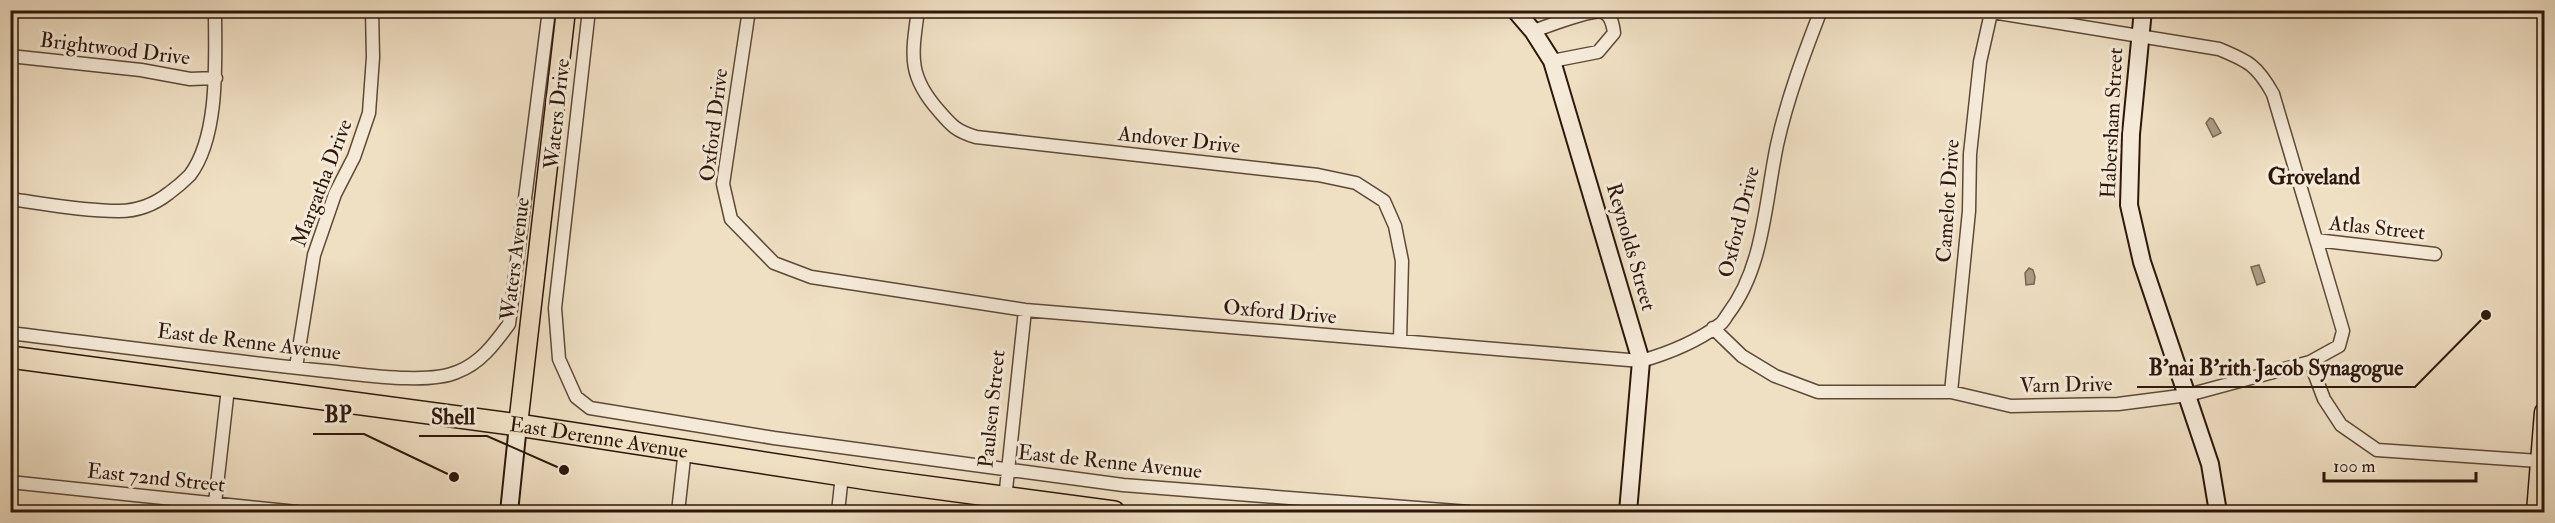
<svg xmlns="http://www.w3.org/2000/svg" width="2555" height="523" viewBox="0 0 2555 523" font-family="'IM FELL Double Pica',serif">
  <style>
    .water { fill: #ad9b84; stroke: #7a6654; stroke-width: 1.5 }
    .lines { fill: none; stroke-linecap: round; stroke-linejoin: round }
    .street-casing { stroke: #5e4939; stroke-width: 15 }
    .secondary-casing { stroke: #2d170b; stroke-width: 20 }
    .primary-casing { stroke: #2d170b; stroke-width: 21 }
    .highway-casing { stroke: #2d170b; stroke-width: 24 }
    .street { stroke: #f5ead8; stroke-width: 12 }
    .secondary { stroke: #f5ead8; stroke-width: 16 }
    .primary { stroke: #efdfc3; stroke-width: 18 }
    .highway { stroke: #efdfc3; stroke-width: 21 }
    .labels { text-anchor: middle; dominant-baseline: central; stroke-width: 6; stroke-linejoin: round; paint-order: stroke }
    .street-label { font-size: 21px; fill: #2d170b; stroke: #f5ead8 }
    .neighbourhood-label { font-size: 22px; font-weight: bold; fill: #2d170b; stroke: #f5ead8 }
    .leader { fill: none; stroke: #2d170b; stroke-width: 2 }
    .callout-dot { fill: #2d170b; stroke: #f5ead8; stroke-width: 2 }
    .callout-label { font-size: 22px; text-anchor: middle; font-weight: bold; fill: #2d170b; stroke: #f5ead8; stroke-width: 6; stroke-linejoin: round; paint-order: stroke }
  </style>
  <rect width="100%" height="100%" fill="#efdfc3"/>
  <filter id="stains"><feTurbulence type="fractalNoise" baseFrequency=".00333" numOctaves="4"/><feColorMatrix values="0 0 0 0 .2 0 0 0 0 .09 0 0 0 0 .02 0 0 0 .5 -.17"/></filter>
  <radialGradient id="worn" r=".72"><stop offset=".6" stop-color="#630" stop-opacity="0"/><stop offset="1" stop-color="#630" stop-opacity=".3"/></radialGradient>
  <!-- water -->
  <path class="water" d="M2210 118 2213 119 2221 133 2213 137 2206 123Z
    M2259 265 2265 282 2257 285 2251 267Z
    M2029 268 2033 270 2035 277 2034 284 2026 285 2025 273Z"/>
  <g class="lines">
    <!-- street casing -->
    <g class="street-casing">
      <path id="street" d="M589 10 555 308 559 359 576 397 590 408 774 438 1123 485 1469 512
        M749 10 723 184 731 219 774 263 811 277 1025 310 1641 361C1669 353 1696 342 1719 325 1723 323 1725 318 1728 314 1764 267 1765 202 1777 145 1787 99 1804 54 1821 10
        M918 10C912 55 907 75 939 111 952 126 956 131 976 137L1318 175 1356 183 1384 201 1395 226 1402 261 1400 341
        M1533 31C1546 27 1595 7 1605 13 1612 17 1613 26 1614 33L1598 52 1552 61
        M10 56 141 70 190 79 216 78
        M10 199C46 204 83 211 119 211 138 211 155 204 169 193 176 188 184 181 190 175 220 135 215 58 215 10
        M2316 240 2435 254
        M1713 328 1742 356 1775 376 1818 392H1951L2011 406 2118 404 2188 395 2310 362 2339 346 2343 331 2336 307 2273 94C2257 65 2248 61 2219 49L1980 10
        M10 333C116 346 221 360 326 371 360 374 427 385 457 372 481 363 495 343 509 324L549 10
        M2310 362 2324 399 2341 425 2377 450 2539 461
        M296 367 314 255 335 194 354 157 369 113 373 57 372 10
        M1951 392 1969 211 1970 154 1980 62 1991 13
        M10 482 297 512
        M1005 499 1025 310
        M214 512 228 388
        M678 512 685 449
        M838 512 842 475"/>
    </g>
    <!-- secondary casing -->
    <g class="secondary-casing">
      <path id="secondary" d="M1515 10 1533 31 1552 61 1641 361 1628 512
        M2143 10 2131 134 2129 205 2142 262 2210 464 2218 512
        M509 512 518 425"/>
    </g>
    <!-- primary casing -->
    <g class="primary-casing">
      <path id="primary" d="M518 425 566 10
        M2536 512 2544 412"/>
    </g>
    <!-- highway casing -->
    <g class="highway-casing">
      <g id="highway">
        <path id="s1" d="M10 357 518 425 875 480 1114 512"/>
      </g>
    </g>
    <!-- street -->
    <use href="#street" class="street"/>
    <!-- secondary -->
    <use href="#secondary" class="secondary"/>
    <!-- primary -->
    <use href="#primary" class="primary"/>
    <!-- highway -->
    <use href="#highway" class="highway"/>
  </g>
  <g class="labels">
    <!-- street labels -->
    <g class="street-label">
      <text transform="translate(115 49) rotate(7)">Brightwood Drive</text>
      <text transform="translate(557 114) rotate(-84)">Waters Drive</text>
      <text transform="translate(2112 123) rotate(-87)">Habersham Street</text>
      <text transform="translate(714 125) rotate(-83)">Oxford Drive</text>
      <text transform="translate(1179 140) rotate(6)">Andover Drive</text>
      <text transform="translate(322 183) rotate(-69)">Margatha Drive</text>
      <text transform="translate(1948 201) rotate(-86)">Camelot Drive</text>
      <text transform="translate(1739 222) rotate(-76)">Oxford Drive</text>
      <text transform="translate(2377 228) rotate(6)">Atlas Street</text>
      <text transform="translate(1631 247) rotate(74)">Reynolds Street</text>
      <text transform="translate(515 259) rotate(-83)">Waters Avenue</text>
      <text transform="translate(1280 312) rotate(5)">Oxford Drive</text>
      <text transform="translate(249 342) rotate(7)">East de Renne Avenue</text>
      <text transform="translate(2066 385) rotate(-1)">Varn Drive</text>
      <text transform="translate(992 409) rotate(-84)">Paulsen Street</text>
      <text stroke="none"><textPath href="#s1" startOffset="594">East Derenne Avenue</textPath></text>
      <text transform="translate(1110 462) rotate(6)">East de Renne Avenue</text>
      <text transform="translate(156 478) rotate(6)">East 72nd Street</text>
    </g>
    <!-- neighbourhood labels -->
    <g class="neighbourhood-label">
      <text x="2314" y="177">Groveland</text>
    </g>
  </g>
  <!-- callouts -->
  <path class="leader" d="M2486 315L2415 387H2137M454 477L364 434H313M564 470L487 436H419"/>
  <g class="callout-dot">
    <circle cx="2486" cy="315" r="6"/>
    <circle cx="454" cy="477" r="6"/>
    <circle cx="564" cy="470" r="6"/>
  </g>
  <g class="callout-label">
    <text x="2276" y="375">B'nai B'rith Jacob Synagogue</text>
    <text x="338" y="422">BP</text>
    <text x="453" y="424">Shell</text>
  </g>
  <!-- margin -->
  <rect width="2555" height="523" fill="none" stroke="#efdfc3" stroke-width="36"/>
  <rect x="12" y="12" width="2531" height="499" fill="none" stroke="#2d170b" stroke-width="3"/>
  <rect x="18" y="18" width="2519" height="487" fill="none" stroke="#2d170b" stroke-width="1.5"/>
  <!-- scale -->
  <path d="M2324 472v9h152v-9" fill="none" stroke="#2d170b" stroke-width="3"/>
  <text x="2333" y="472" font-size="18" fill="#2d170b" stroke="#f5ead8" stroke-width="4.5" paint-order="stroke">100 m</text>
  <rect width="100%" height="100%" filter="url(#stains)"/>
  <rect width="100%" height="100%" fill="url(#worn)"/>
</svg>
